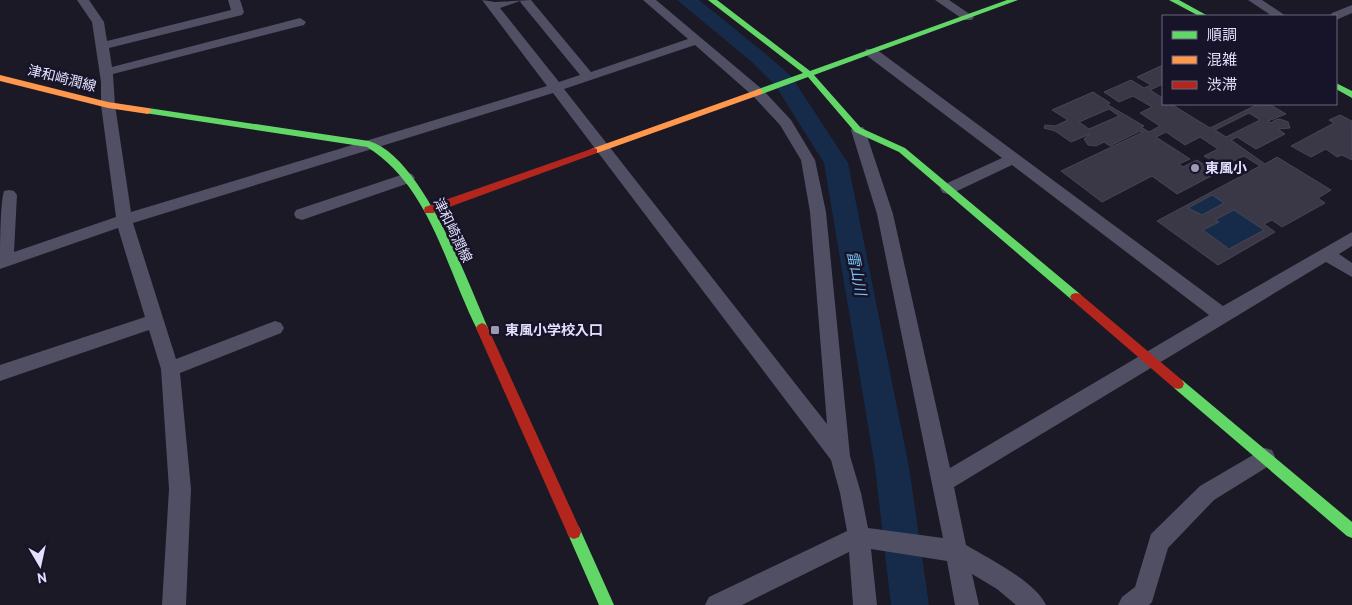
<svg xmlns="http://www.w3.org/2000/svg" width="1352" height="605" viewBox="0 0 1352 605" font-family="'PT Sans','Noto Sans JP',sans-serif">
  <style>
    .water { fill: #152b49 }
    .lines { fill: none; stroke-linecap: round; stroke-linejoin: round }
    .river { fill: #152b49; fill-rule: evenodd }
    .building { fill: #3a3846; stroke: #474557; fill-rule: evenodd }
    .street { fill: #504f64; fill-rule: evenodd }
    .fast { fill: #63d668; fill-rule: evenodd }
    .slow { fill: #ff974d; fill-rule: evenodd }
    .jam { fill: #b3261e; fill-rule: evenodd }
    .poi-dot { fill: #9c9ab1; stroke: #17142a; stroke-width: 2 }
    .labels { text-anchor: middle; dominant-baseline: central; stroke-width: 5; stroke-linejoin: round; paint-order: stroke }
    .street-label { font-size: 14px; fill: #e2e0fc; stroke: #17142a }
    .poi-label { font-size: 14px; font-weight: bold; fill: #e2e0fc; stroke: #17142a; text-anchor: start }
    .water-label { font-size: 15px; font-style: italic; fill: #78c0f2; stroke: #17142a }
  </style>
  <rect width="100%" height="100%" fill="#1a1925"/>
  <!-- water -->
  <path class="water" d="M1212 195 1224 203 1202 215 1188 208Z
    M1234 210 1264 230 1229 249 1203 230 1218 222 1215 220Z"/>
  <g class="lines">
    <!-- river -->
    <path class="river" d="M677 0H699L767 55 791 76 848 163 909 467 929 605H891L875 467 824 163 775 85 753 63Z"/>
  </g>
  <!-- building -->
  <path class="building" d="M1163 65V84L1150 90 1161 97 1163 96V104H1171L1210 128 1258 104H1269L1286 114 1268 121 1271 123 1275 120 1280 119 1288 122 1290 128 1278 129 1285 134 1256 149 1237 137 1231 140 1265 164 1277 157 1331 190 1318 198 1325 203 1282 227 1272 220 1264 224 1275 232 1218 265 1157 221 1260 166 1244 156 1222 167 1204 156 1218 149 1200 137 1185 145 1166 132 1156 137 1190 159 1179 164 1183 167 1197 160 1217 173 1177 194 1152 176 1102 202 1061 171 1143 132 1140 131 1110 146 1104 142 1096 146 1088 145 1084 139 1090 134 1071 142 1055 131 1044 128 1045 125 1055 126 1068 120 1052 110 1093 92 1110 103 1108 105 1144 126 1141 127 1149 132 1160 126 1140 113 1152 107 1133 96 1119 102 1104 92 1131 80 1144 88 1151 85 1137 77ZM1109 109 1119 116 1089 129 1079 122ZM1249 113 1260 120 1226 137 1215 130ZM1212 195 1224 203 1202 215 1188 208ZM1234 210 1264 230 1229 249 1203 230 1219 222 1215 220Z
    M1340 115 1352 121V160L1342 155 1337 157 1326 149 1311 157 1291 146 1334 123 1329 120Z"/>
  <g class="lines">
    <!-- street -->
    <path class="street" d="M77 0H89L104 22 107 41 231 10 228 0H240L244 12 242 15 109 48 112 67 300 18 306 22 304 25 113 74 115 105 131 212 547 86 482 0 495 2 531 0 591 72 688 39 643 0H656L763 90 791 120 815 160 826 212 850 456 861 493 868 528 943 538 877 214 851 130 853 127H863L865 130 893 214 950 468 1209 315 1012 165 953 193 948 194 943 193 940 189 943 185 1002 158 866 55 865 52 866 49H876L1223 306 1352 232V246L1339 254 1352 263V277L1326 262 954 487 966 545C988 558 1036 582 1046 605H1016L997 589 972 574 979 605H955L947 561 871 549 877 605H853L849 552 742 605H705L709 597 847 531 840 493 831 460 553 93 133 223 176 359 275 321 281 323 284 328 281 333 180 373 191 489 186 605H162L169 489 161 369 149 330 0 381V365L145 317 118 228 0 269C0 253 0 203 4 191L9 190 14 191 17 195 14 252 116 217 101 105V82L92 22ZM520 1 521 3 580 75 559 82 500 8ZM695 45 753 96 780 125 801 160 810 212 827 424 564 89Z
      M935 0H949L974 17 972 20H964Z
      M1248 0H1262L1286 16H1272Z
      M1352 5V13L1336 20V16H1330L1332 13Z
      M407 173 412 174 415 178 412 182 302 220 296 218 294 214 296 210Z
      M1265 448 1272 450 1275 457 1272 464 1214 500 1168 548 1152 602 1149 605H1118L1122 597 1135 587 1151 534 1200 486Z"/>
    <!-- fast -->
    <path class="fast" d="M708 0H717L810 71 1007 0H1018L814 75 861 128 905 148 1080 294 1082 297 1080 300H1072L899 152 855 132 808 77 762 94H756V90L803 73Z
      M1169 0H1179L1208 16H1199Z
      M1336 83 1352 91V98L1336 89Z
      M148 108 369 141C422 157 467 280 488 328L486 331H478C446 269 430 186 367 147L145 113V109Z
      M1178 379 1182 380 1352 522V538L1347 536 1174 388 1172 384 1174 380Z
      M574 525 579 527 614 605H599L567 532 569 527Z"/>
    <!-- slow -->
    <path class="slow" d="M0 75 108 102 148 108 152 111 148 114 108 108 0 81Z
      M759 89 762 90V94L597 153H591L589 151 591 149Z"/>
    <!-- jam -->
    <path class="jam" d="M594 148 597 149V153L433 213H425L424 210 425 207Z
      M1076 293 1080 294 1182 380 1184 384 1182 388 1178 389 1174 388 1072 300 1070 297 1072 294Z
      M482 323 486 325 488 328 579 527 581 532 579 537 574 539 569 537 476 328 478 325Z"/>
  </g>
  <!-- markers -->
  <g class="poi-dot">
    <circle cx="1195" cy="168" r="5"/>
    <rect x="490" y="325" width="10" height="10" rx="2.5"/>
  </g>
  <g class="labels">
    <!-- street labels -->
    <g class="street-label">
      <text transform="translate(62 78) rotate(14)">津和崎潤線</text>
      <text transform="translate(453 230) rotate(64)">津和崎潤線</text>
    </g>
    <!-- poi labels -->
    <g class="poi-label">
      <text x="1205" y="168">東風小</text>
      <text x="505" y="330">東風小学校入口</text>
    </g>
    <!-- water labels -->
    <g class="water-label">
      <text transform="translate(857 273) rotate(79)">雷山川</text>
    </g>
  </g>
  <!-- legend -->
  <rect x="1162" y="15" width="175" height="90" fill="#17142a" stroke="#68667e"/>
  <rect x="1172" y="31" width="25" height="8" fill="#63d668" stroke="#68667e"/>
  <text x="1207" y="40" font-size="15" fill="#e2e0fc">順調</text>
  <rect x="1172" y="56" width="25" height="8" fill="#ff974d" stroke="#68667e"/>
  <text x="1207" y="65" font-size="15" fill="#e2e0fc">混雑</text>
  <rect x="1172" y="81" width="25" height="8" fill="#b3261e" stroke="#68667e"/>
  <text x="1207" y="90" font-size="15" fill="#e2e0fc">渋滞</text>
  <!-- north arrow -->
  <g transform="translate(40 565) rotate(171)" stroke="#17142a" stroke-width="4" paint-order="stroke">
  <path d="M0-4L9 19L0 12L-9 19Z" fill="#e2e0fc"/>
  <text y="-8" font-size="14" font-weight="bold" text-anchor="middle" fill="#e2e0fc">N</text>
  </g>
</svg>
